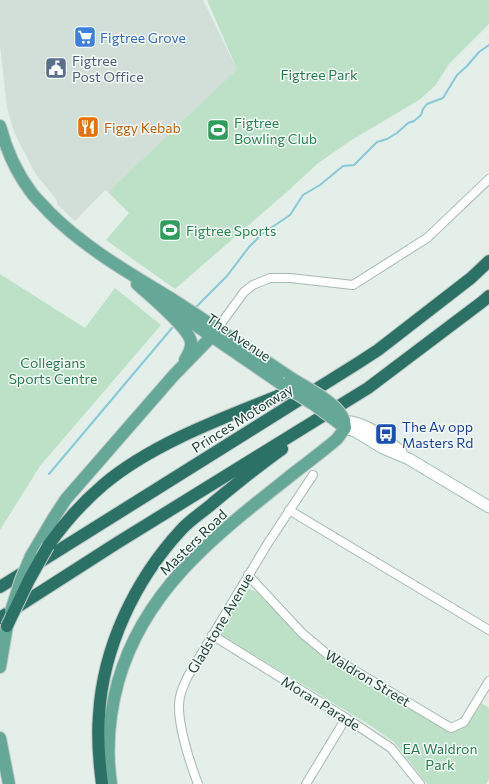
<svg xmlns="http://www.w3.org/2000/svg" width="489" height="784" viewBox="0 0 489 784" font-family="Commissioner,sans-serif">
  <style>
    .built { fill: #d2dfd9 }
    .green { fill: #bce1c7 }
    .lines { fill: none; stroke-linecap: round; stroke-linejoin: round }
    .stream { stroke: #88c9d8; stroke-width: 2 }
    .minor-casing { stroke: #a6b8b2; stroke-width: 10 }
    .secondary-casing { stroke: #a1bbb3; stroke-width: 13 }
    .primary-casing { stroke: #c1cac8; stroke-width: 14 }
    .motorway-casing { stroke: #c1cac8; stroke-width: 14 }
    .minor { stroke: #fff; stroke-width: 8 }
    .secondary { stroke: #fff; stroke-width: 11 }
    .primary { stroke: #65a898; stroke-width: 12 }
    .motorway { stroke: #2b7165; stroke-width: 12 }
    .primary-bridge-casing { stroke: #c1cac8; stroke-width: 14; stroke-linecap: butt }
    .motorway-bridge-casing { stroke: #c1cac8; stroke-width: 14; stroke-linecap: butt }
    .primary-bridge { stroke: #65a898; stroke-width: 12 }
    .motorway-bridge { stroke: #2b7165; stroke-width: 12 }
    .labels { text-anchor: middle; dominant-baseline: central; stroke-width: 3; stroke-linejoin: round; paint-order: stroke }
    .shop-label { font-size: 14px; fill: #366cbe; stroke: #f5fbf8; text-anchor: start }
    .service-label { font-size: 14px; fill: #4e5e75; stroke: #f5fbf8; text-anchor: start }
    .park-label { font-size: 14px; fill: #287d4b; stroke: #f5fbf8 }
    .leisure-label { font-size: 14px; fill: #27864d; stroke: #f5fbf8; text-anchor: start }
    .food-label { font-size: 14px; fill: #c56008; stroke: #f5fbf8; text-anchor: start }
    .street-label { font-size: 14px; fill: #21423a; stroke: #f5fbf8 }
    .transit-label { font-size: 14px; fill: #164399; stroke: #f5fbf8; text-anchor: start }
  </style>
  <rect width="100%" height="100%" fill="#e4efea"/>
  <!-- built -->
  <path class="built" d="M0 0H203L237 69 108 192 105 190 75 221 58 205 56 199 35 173 14 132 7 108 0 45Z"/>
  <!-- green -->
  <path class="green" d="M207 0H489V24L449 64 435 86 419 100 350 141 317 164 288 191 175 289 106 240 129 213 108 192 237 69Z
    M0 274 85 328 115 288 161 325 40 466 0 530Z
    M249 589 257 592 303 640 316 650 334 663 445 729C447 730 452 732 454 731 468 730 475 712 481 703L489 708V779L486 784H427L394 742 368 724 221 635 220 630 243 592Z"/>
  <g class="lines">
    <!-- stream -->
    <path class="stream" d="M196 307 227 276 249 247 262 234 290 215 303 195 320 185 343 166 354 165 377 142 387 139 397 133 408 123 414 121 421 115 423 109 427 104 443 98 457 75 467 66 479 52 489 45
      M49 474 172 328"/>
    <!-- minor casing -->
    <g class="minor-casing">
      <path id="minor" d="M217 329 244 292 253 285 270 278H290L353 285 427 238 489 179
        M289 510 489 630
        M248 575 302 633 327 654 451 728 464 722 489 681
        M212 635 346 718 391 748 420 784
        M198 784C190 763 175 718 180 697 181 690 185 683 188 676L268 543 313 475
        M306 784 346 718"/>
    </g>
    <!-- secondary casing -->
    <g class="secondary-casing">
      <path id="secondary" d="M344 421C367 423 384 437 401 452
        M345 428 355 431 383 448 409 459 489 507"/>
    </g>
    <!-- primary casing -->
    <g class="primary-casing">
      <path id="primary" d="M0 126C6 149 16 172 31 192 36 199 43 205 49 212 86 249 131 274 175 301 214 326 252 352 291 378
        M137 284C149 295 189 328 191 342 192 349 188 355 185 360
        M172 309 280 383
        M31 556 53 519 66 499 174 375 212 336 217 329
        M0 667 7 626
        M0 738 9 784
        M111 784C106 750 109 715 118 682 145 586 220 532 294 473 308 462 323 451 337 439L345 428 344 421"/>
    </g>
    <!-- motorway casing -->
    <g class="motorway-casing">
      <path id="motorway" d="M48 546C64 523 82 503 103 485 156 440 237 413 300 387
        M0 587 358 363 378 350 471 278 489 261
        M0 618 117 543 368 388 482 302 489 296
        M102 784C99 761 97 738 99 715 103 647 135 580 181 530 190 520 203 512 213 503 236 484 258 466 282 449"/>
    </g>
    <!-- minor -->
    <use href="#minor" class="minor"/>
    <!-- secondary -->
    <use href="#secondary" class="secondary"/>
    <!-- primary -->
    <use href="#primary" class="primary"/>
    <!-- motorway -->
    <use href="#motorway" class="motorway"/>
    <!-- primary-bridge casing -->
    <g class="primary-bridge-casing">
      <path id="primary-bridge" d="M291 378C306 388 339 403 344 421
        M280 383 313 404 340 424
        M11 611 21 580 31 556"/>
    </g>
    <!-- motorway-bridge casing -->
    <g class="motorway-bridge-casing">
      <path id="motorway-bridge" d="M7 626 29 580 48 546"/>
    </g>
    <!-- primary-bridge -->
    <use href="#primary-bridge" class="primary-bridge"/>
    <!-- motorway-bridge -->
    <use href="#motorway-bridge" class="motorway-bridge"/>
  </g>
  <!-- icons -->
  <defs>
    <g id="supermarket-square" transform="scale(1.15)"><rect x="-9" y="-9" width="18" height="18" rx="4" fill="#3f7fe0" stroke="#f5fbf8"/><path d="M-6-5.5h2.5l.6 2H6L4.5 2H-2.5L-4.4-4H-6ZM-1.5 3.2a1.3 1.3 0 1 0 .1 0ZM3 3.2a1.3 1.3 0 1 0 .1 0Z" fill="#fff"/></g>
    <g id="civic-square" transform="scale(1.15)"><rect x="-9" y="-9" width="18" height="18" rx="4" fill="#5c6f8a" stroke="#f5fbf8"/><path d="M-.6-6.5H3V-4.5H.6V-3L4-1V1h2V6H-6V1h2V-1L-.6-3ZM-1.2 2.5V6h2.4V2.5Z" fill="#fff"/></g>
    <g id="restaurant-square" transform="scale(1.15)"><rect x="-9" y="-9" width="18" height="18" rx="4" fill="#e8710a" stroke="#f5fbf8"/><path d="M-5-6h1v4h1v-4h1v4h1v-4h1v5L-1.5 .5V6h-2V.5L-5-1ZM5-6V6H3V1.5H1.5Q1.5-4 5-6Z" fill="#fff"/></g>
    <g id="stadium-square" transform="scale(1.15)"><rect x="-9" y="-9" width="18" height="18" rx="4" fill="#2e9e5b" stroke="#f5fbf8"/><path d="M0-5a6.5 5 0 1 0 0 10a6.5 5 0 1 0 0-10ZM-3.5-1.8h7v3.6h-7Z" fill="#fff"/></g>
    <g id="bus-square" transform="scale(1.15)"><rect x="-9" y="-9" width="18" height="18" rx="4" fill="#1a4fb4" stroke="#f5fbf8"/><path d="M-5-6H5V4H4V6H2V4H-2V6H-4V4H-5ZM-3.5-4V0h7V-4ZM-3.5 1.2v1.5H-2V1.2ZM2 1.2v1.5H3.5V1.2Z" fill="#fff"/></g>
  </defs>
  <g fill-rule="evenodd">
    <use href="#supermarket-square" x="85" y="37"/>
    <use href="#civic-square" x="56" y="68"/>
    <use href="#restaurant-square" x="88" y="127"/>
    <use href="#stadium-square" x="218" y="130"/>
    <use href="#stadium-square" x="170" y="230"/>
    <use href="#bus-square" x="386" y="434"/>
  </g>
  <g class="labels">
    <!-- shop labels -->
    <g class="shop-label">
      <text x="100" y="37">Figtree Grove</text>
    </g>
    <!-- service labels -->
    <g class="service-label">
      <text x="72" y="60">Figtree<tspan x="72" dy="16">Post Office</tspan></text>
    </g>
    <!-- park labels -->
    <g class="park-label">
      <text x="319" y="74">Figtree Park</text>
      <text x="53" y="362">Collegians<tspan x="53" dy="16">Sports Centre</tspan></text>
      <text x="440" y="748">EA Waldron<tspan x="440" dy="16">Park</tspan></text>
    </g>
    <!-- leisure labels -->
    <g class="leisure-label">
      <text x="234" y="122">Figtree<tspan x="234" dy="16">Bowling Club</tspan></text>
      <text x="186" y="230">Figtree Sports</text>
    </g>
    <!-- food labels -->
    <g class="food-label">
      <text x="104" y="127">Figgy Kebab</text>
    </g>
    <!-- street labels -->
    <g class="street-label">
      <text transform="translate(239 337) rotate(34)">The Avenue</text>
      <text transform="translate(242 418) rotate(-32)">Princes Motorway</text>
      <text transform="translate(193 542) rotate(-44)">Masters Road</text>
      <text transform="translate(220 623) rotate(-59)">Gladstone Avenue</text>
      <text transform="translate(368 678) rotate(31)">Waldron Street</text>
      <text transform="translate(321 703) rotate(32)">Moran Parade</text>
    </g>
    <!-- transit labels -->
    <g class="transit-label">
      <text x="402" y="426">The Av opp<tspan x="402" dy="16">Masters Rd</tspan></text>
    </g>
  </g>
</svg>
